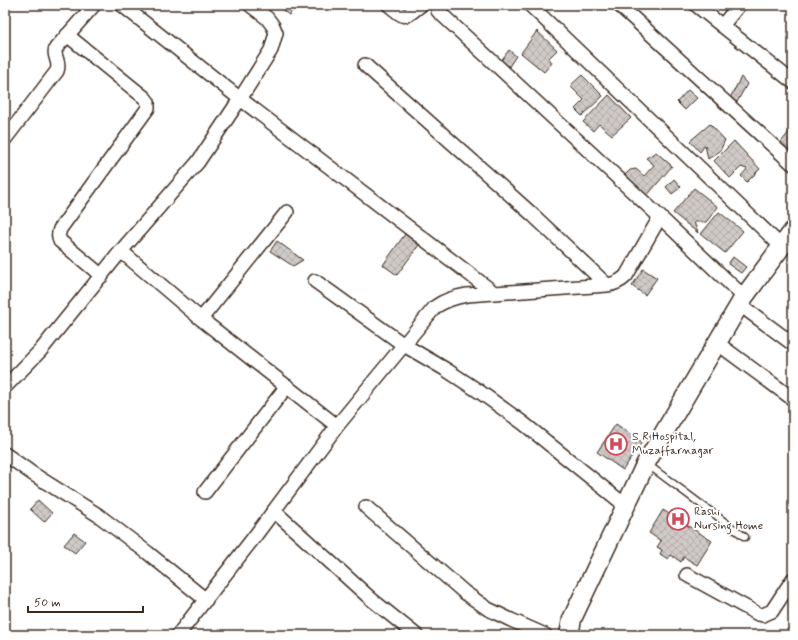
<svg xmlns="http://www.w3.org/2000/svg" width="798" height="640" viewBox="0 0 798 640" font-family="Mynerve,sans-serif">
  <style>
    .building { fill: url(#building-cross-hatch); stroke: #3b2a1e }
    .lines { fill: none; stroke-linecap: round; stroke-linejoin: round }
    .lane-casing { stroke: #3b2a1e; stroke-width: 9 }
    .street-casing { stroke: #3b2a1e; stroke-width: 16 }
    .secondary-casing { stroke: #3b2a1e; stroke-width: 21 }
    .lane { stroke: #fff; stroke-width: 6 }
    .street { stroke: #fff; stroke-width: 13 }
    .secondary { stroke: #fff; stroke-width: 18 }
    .labels { text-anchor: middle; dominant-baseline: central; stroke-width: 4; stroke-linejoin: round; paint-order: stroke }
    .poi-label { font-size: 12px; fill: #3b2a1e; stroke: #fff; text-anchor: start }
  </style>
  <defs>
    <pattern id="building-cross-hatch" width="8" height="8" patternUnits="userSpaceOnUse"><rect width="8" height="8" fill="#cfcac7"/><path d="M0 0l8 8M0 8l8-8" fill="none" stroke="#b3aeaa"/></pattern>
  </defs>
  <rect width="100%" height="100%" fill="#fff"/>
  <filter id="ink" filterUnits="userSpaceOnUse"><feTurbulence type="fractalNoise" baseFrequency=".025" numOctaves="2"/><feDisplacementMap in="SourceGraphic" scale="8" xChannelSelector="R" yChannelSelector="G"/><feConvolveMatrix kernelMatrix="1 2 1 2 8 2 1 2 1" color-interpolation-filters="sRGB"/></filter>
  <g filter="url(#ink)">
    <!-- building -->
    <path class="building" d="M276 5H296L289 15Z
      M537 31 557 50 549 58 552 63 544 72 521 53Z
      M509 50 516 56 508 68 500 62Z
      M582 75 603 96 582 116 575 109 584 100 570 86Z
      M741 77 747 84 737 102 730 98Z
      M688 90 697 98 685 110 677 102Z
      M609 95 631 118 612 135 599 124 593 131 583 122Z
      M710 124 725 140 720 151 708 159 705 145 700 152 690 141Z
      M793 127V157L778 146Z
      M734 141 760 169 747 182 741 176 747 169 741 167 730 178 714 161Z
      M656 152 672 166 646 197 623 177 630 170 636 169 644 176 654 165 646 158Z
      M674 179 681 187 672 194 666 187Z
      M694 188 718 207 706 222H694L698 233 673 213Z
      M719 212 743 231 725 253 701 234Z
      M405 234 419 245 397 275 383 265Z
      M277 241 303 260 293 266 270 251Z
      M733 257 746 267 741 273 728 264Z
      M643 269 657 278 645 295 632 286Z
      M616 424 642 442 623 470 597 452Z
      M38 500 52 513 44 522 30 509Z
      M663 510 712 541 697 565 684 557 681 562 671 555 668 559 660 554 662 550 657 547 661 541 649 533Z
      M74 533 85 541 75 553 64 545Z"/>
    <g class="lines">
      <!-- lane casing -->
      <g class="lane-casing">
        <path id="lane" d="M647 464 745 537"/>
      </g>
      <!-- street casing -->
      <g class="street-casing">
        <path id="street" d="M122 5 234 94 493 292
          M389 5C407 20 403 18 421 5
          M443 5 438 11 660 217 744 297
          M530 5 781 246
          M619 5 793 164
          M696 5 793 82
          M722 26 739 5
          M67 35 145 98 148 102V108L60 229C58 234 58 237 60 241L102 276
          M365 65 534 216 607 285
          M5 139 57 71C61 61 52 56 56 48L94 5
          M287 212 201 319 337 426
          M121 251 201 319
          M315 281 404 345 445 369 480 392 523 423 626 506
          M739 304 793 344
          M717 343 793 399
          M5 387 41 350 121 251 198 162 240 99 271 50 276 33 273 26 267 18 250 5
          M5 454 33 474 98 515 148 553 206 600
          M205 492 287 386
          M366 507 464 592 488 609 511 620 545 635
          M274 511 371 599 416 635
          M687 575 758 614 763 615 772 611 793 579
          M178 635 255 536 337 426 435 307C445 300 455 297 467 295L607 285C615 284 620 282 626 276L660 217"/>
      </g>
      <!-- secondary casing -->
      <g class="secondary-casing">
        <path id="secondary" d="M569 635 572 619 646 463 744 297 793 231"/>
      </g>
      <!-- lane -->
      <use href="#lane" class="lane"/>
      <!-- street -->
      <use href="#street" class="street"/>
      <!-- secondary -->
      <use href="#secondary" class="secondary"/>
    </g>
  </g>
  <!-- icons -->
  <defs>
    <g id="hospital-ring" transform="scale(1.15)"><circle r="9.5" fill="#fff" stroke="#d1495b" stroke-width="1.5"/><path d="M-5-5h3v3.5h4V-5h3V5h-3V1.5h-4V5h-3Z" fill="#d1495b"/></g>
  </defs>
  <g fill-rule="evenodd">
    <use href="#hospital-ring" x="616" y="444"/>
    <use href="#hospital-ring" x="678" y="519"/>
  </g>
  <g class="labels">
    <!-- poi labels -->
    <g class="poi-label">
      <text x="632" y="437">S R Hospital,<tspan x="632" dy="14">Muzaffarnagar</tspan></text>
      <text x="694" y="512">Rashi<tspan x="694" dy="14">Nursing Home</tspan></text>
    </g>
  </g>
  <!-- margin -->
  <rect width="798" height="640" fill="none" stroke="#fff" stroke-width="20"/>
  <rect x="10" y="10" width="778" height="620" fill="none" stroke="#3b2a1e" stroke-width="1.5" filter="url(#ink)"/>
  <!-- scale -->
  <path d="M28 606v6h115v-6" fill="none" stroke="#3b2a1e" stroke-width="2"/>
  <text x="34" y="606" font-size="12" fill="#3b2a1e" stroke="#ffffff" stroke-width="3" paint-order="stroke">50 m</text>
</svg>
